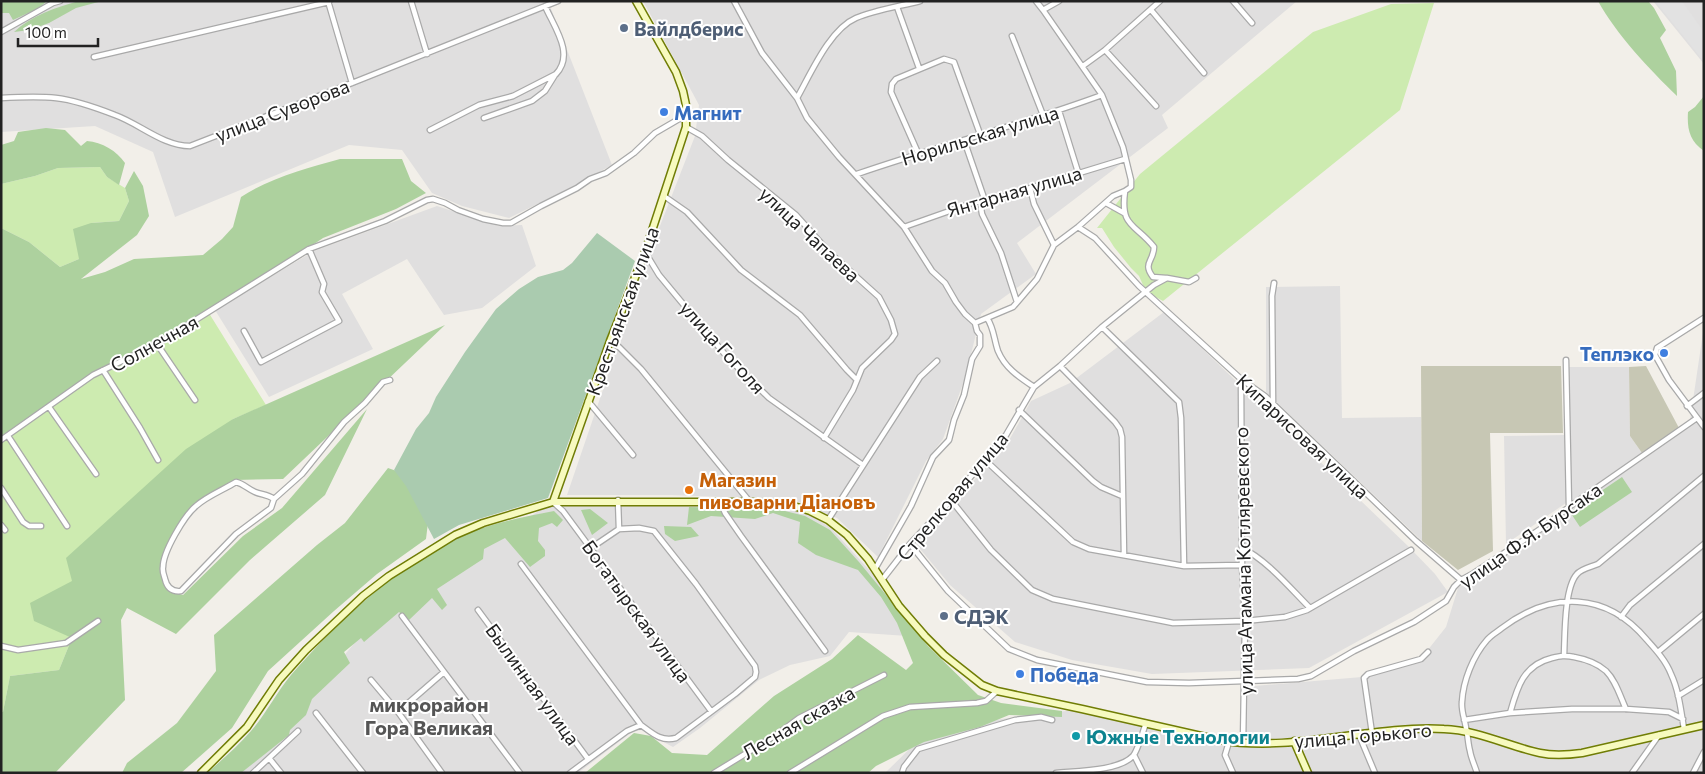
<svg xmlns="http://www.w3.org/2000/svg" width="1705" height="774" viewBox="0 0 1705 774" font-family="Commissioner,sans-serif">
  <style>
    .residential { fill: #e0dfdf }
    .construction { fill: #c7c7b4 }
    .grass { fill: #cdebb0 }
    .forest { fill: #add19e }
    .cemetery { fill: #aacbaf }
    .parking { fill: #e2e2e2 }
    .lines { fill: none; stroke-linecap: round; stroke-linejoin: round }
    .street-casing { stroke: #a9a9a9; stroke-width: 7 }
    .secondary-casing { stroke: #707d05; stroke-width: 9 }
    .street { stroke: #fff; stroke-width: 4.5 }
    .secondary { stroke: #f7fabf; stroke-width: 6 }
    .service-dot { fill: #5c6f8a; stroke: #fff; stroke-width: 2 }
    .shop-dot { fill: #3f7fe0; stroke: #fff; stroke-width: 2 }
    .food-dot { fill: #e8710a; stroke: #fff; stroke-width: 2 }
    .culture-dot { fill: #0f9aa8; stroke: #fff; stroke-width: 2 }
    .labels { text-anchor: middle; dominant-baseline: central; stroke-width: 4; stroke-linejoin: round; paint-order: stroke }
    .service-label { font-size: 19px; font-weight: bold; fill: #4e5e75; stroke: #fff; text-anchor: start }
    .street-label { font-size: 19px; fill: #222; stroke: #fff }
    .shop-label { font-size: 19px; font-weight: bold; fill: #366cbe; stroke: #fff; text-anchor: start }
    .food-label { font-size: 19px; font-weight: bold; fill: #c56008; stroke: #fff; text-anchor: start }
    .culture-label { font-size: 19px; font-weight: bold; fill: #0d838f; stroke: #fff; text-anchor: start }
    .neighbourhood-label { font-size: 20px; font-weight: bold; fill: #555; stroke: #fff }
  </style>
  <rect width="100%" height="100%" fill="#f2efe9"/>
  <!-- residential -->
  <path class="residential" d="M1 1H548L612 165 572 187 509 218 462 206 432 193 402 150 349 145 175 217 153 152 95 126 1 132Z
    M643 1H1297L1162 115 1168 128 1017 243 1036 274 981 314 965 378 943 439 926 461 878 557 837 518 793 500 672 495H567L651 249 695 136 699 105Z
    M1653 1H1704V64Z
    M437 206 499 226 522 225 536 266 482 308 444 315 407 259 342 294 373 349 269 397 215 310 314 251Z
    M1340 286 1342 418 1421 417 1422 541 1266 392V287Z
    M1164 312 1409 547 1435 574 1448 592 1309 668 1152 674 1072 660 1015 642 950 585 916 544 1007 444 1031 401 1070 383Z
    M1704 326V773H885L931 728 1082 709 1241 743 1242 687 1362 677 1367 671 1419 657 1427 651 1446 627 1458 588 1689 427Z
    M1567 367H1629L1630 436 1642 453 1570 502Z
    M1565 435 1566 503 1506 544 1504 436Z
    M553 502 773 507 795 511 816 518 832 529 870 571 922 637 849 632 830 656 790 665 759 680 700 728 673 747 641 730 632 732 578 773H225L307 700 382 610Z"/>
  <!-- construction -->
  <path class="construction" d="M1421 366H1561L1563 433H1490L1493 551 1458 570 1422 541Z
    M1646 366 1679 428 1642 453 1630 436 1629 367Z"/>
  <!-- grass -->
  <path class="grass" d="M1434 3 1400 110 1168 297 1163 301 1152 295 1143 285 1139 276 1131 268 1114 247 1102 228H1097L1140 174 1313 32 1391 4Z
    M100 167 107 177 125 188 129 201 119 221 91 223 79 259 60 267 29 242 1 228V184L35 176 58 168Z
    M207 310 266 405 233 419 72 581V638L59 670 10 676 3 712H1V442L93 375 191 322Z"/>
  <!-- forest -->
  <path class="forest" d="M1 1H47L39 8 13 20 9 13H1Z
    M79 1H102L76 8 49 23 30 30 14 32C31 16 56 7 79 1Z
    M1598 1H1648L1654 8 1666 30 1660 38 1676 71 1677 96C1650 70 1616 34 1598 1Z
    M1704 96V151C1689 141 1687 128 1688 112L1695 107Z
    M46 128 65 130 81 146 87 141C102 142 117 151 125 163L119 185 107 177 100 167 58 168 35 176 1 184V145L14 141 18 132Z
    M340 159H402L411 181 426 193 396 209 323 238 268 275 208 310 157 344 93 375 1 442V228L29 242 60 267 79 259 73 229 91 223 119 221 129 201 125 188 134 171 143 186 149 216 137 235 81 279 105 272 134 259 203 255 222 239 233 227 241 197C270 178 307 168 340 159Z
    M445 325 283 479 234 480 184 517 164 565 169 591 183 595 243 536 282 508 367 409 325 495 250 560 176 634 127 608 121 620 125 700 55 773H1V712H3L10 676 59 670 72 638 34 621 30 603 72 581 66 558 186 449 233 419Z
    M388 468 416 478 431 498 426 539 377 574 334 611 268 671 232 728 181 773H122L127 763 177 723 216 671 214 635 317 545 345 523Z
    M1622 477 1632 492 1580 527 1570 512Z
    M689 507 777 509 805 516 830 530 859 562 928 646 978 695 1001 703 1062 711V717L1009 715 980 727 924 742 876 766 868 773H585L634 733 651 736 672 753 707 755 774 696 832 659 858 635 906 670 913 663 897 623 881 597 858 570 816 555 798 543 800 522 773 513 755 519 711 516 687 525Z
    M590 509 608 523 592 535 581 510Z
    M554 511 563 520 557 527 552 523 539 528 538 541 545 550V556L530 567 505 538 484 549 483 559 437 589 447 605 442 610 432 598 409 620 399 612 364 642 361 638 344 652 350 663 312 699 306 715 290 730 289 735 241 773H207C222 760 238 746 251 731 266 714 276 693 291 675 340 619 397 565 467 534 494 522 525 517 554 511Z
    M664 526 691 527 699 536 675 541 665 534Z"/>
  <!-- cemetery -->
  <path class="cemetery" d="M597 233 635 261 548 498 459 525 434 539 406 486 394 470 416 429 429 413 436 397 465 352 496 309 519 289 538 277 563 270 572 263Z"/>
  <!-- parking -->
  <path class="parking" d="M1655 1H1682L1704 32V62Z"/>
  <g class="lines">
    <!-- street casing -->
    <g class="street-casing">
      <path id="street" d="M328 1 352 83
        M411 1 427 54
        M734 1 762 53 797 98 807 118 839 157 904 227 932 271 945 283 956 302 965 314 975 323
        M1233 1 1252 23
        M897 7 919 68
        M1043 10 1059 1
        M1151 10 1204 73
        M1 32 53 3 60 1
        M1012 36 1043 115
        M1105 50 1156 106
        M94 57 329 2
        M1083 66 1105 50 1160 1
        M1 98C19 97 38 96 56 98 75 100 97 108 115 115 140 124 163 146 190 146L352 83 558 1
        M797 98C811 73 830 29 856 18 874 10 901 6 920 1
        M1059 111 1078 172
        M484 118 532 101 545 91 555 75
        M686 127 702 136 728 160 796 215 830 253 879 297 891 320 895 334 891 340 862 368 853 390 824 438
        M430 130 479 105 513 96 556 74C575 54 554 27 545 6
        M964 140 984 198V201L981 208 982 214 1001 253 1017 302
        M918 153 891 92 892 84 896 79 944 59 954 62 980 134
        M857 174C938 146 1021 125 1102 95
        M1030 188 1034 204 1054 245
        M1125 191C1120 228 1135 223 1154 247 1154 261 1142 263 1153 277L1166 278
        M664 196 687 212 741 270 800 315 847 370 857 380
        M1106 203 1124 213
        M904 227 975 202 991 200 1125 159
        M1078 227 1095 238 1139 286 1241 379 1265 396 1416 541 1461 580
        M645 252 659 275 728 358 769 398 863 465
        M987 318C994 328 994 340 998 351 1005 368 1019 377 1034 387
        M1704 318 1657 348 1655 355 1669 380 1704 427
        M975 323 1013 307 1037 279 1054 245 1078 227 1113 196 1125 191 1131 187V180L1123 147 1102 95 1043 10 1036 1
        M1102 327 1179 402 1181 418 1184 566
        M244 331 261 362 339 321 322 292 324 284 309 249
        M610 341 619 347 641 369 750 502
        M157 344 195 400
        M1566 360 1569 507
        M1060 366 1115 422 1120 429 1122 437 1124 555
        M103 370 140 428 158 460
        M1241 379 1242 565 1245 621 1243 743
        M588 401 633 455
        M1273 403 1272 296 1274 283
        M1687 406 1704 393
        M49 407 96 474
        M1019 410 1093 481 1101 487 1122 496
        M8 436 67 526
        M1 440 93 375 157 344 309 249 385 221 427 200 433 199 445 203 458 210 483 219 503 223H511L541 206 577 188 590 179 606 173 634 153 655 133 679 119 687 118
        M984 459 1073 542 1089 549 1184 566 1242 565
        M1 488 23 522 29 526H41
        M274 499C267 494 262 495 255 492 248 489 244 484 236 482 223 490 207 496 196 506 184 516 163 552 163 567 162 571 164 575 165 579 167 588 172 592 181 591L236 534 271 508 274 499 302 474 344 422 365 403 383 382 390 380
        M618 500 619 529
        M951 500 991 550 1032 590 1053 599 1173 623 1245 621 1285 617 1307 610 1411 550
        M720 501 725 513 741 536 825 651
        M554 503 563 511 711 711
        M828 520 920 377 937 361
        M1 525 5 530
        M910 544 948 591 1009 649 1037 660 1147 682 1189 683 1298 679 1311 676 1354 651 1414 622 1446 601 1454 587 1461 580 1474 573 1542 528 1569 507 1697 418
        M591 548 619 529
        M1242 548C1267 560 1291 589 1310 608
        M521 564 641 725
        M875 569 911 506 933 457 949 440 954 420 964 395 972 359 980 346V335L977 331 975 323
        M882 580 910 544 951 500 1006 435 1034 387 1060 366 1102 327 1154 285 1167 278 1189 282 1196 278
        M478 610 588 759
        M402 616 520 773
        M1621 617 1630 605 1704 544
        M1 646 18 650 66 643 98 621
        M1658 652 1704 614
        M1564 655C1565 636 1564 588 1577 574 1581 569 1591 567 1598 564L1704 476
        M371 680 398 712 442 773
        M1678 696 1704 680
        M398 712 444 672
        M316 713 363 773
        M1510 713C1517 688 1523 665 1552 658 1560 656 1565 655 1574 657 1585 659 1597 663 1606 671 1616 681 1620 696 1626 709
        M1464 720 1510 713 1572 709H1626L1669 712 1683 719
        M1372 733 1364 678 1368 674 1421 659 1428 652
        M1359 735 1375 773
        M1229 742 1225 755 1233 773
        M1134 755 1143 773
        M269 758 281 773
        M253 773 298 731
        M570 773 627 731 641 725C652 733 661 742 676 738L735 694 755 677 756 672 755 666 696 584 654 531 639 528 619 529
        M714 773 776 735 799 718 884 675
        M790 773 883 716 910 707 977 703 986 701 997 691
        M902 773 904 767 918 749 1015 720 1041 717 1052 720
        M1056 773C1076 771 1119 771 1133 756 1138 750 1143 731 1146 723
        M1477 773C1475 766 1471 758 1470 751 1468 744 1468 736 1466 728 1465 720 1461 711 1462 702 1463 681 1473 656 1487 640 1491 635 1497 632 1502 628 1551 591 1606 591 1647 640 1656 650 1666 661 1671 674 1679 691 1681 711 1684 729
        M1632 773 1659 735
        M1693 773 1704 752"/>
    </g>
    <!-- secondary casing -->
    <g class="secondary-casing">
      <path id="secondary" d="M553 502 610 341 645 252 686 127V105L683 91 676 72 636 1
        M1294 741 1308 773
        M201 773 247 727 279 680 306 650 363 596 389 576 455 535 483 523 553 502H750L784 503 810 511 828 520 847 535 868 559 899 606 925 636 944 655 982 685 997 691 1082 709 1219 740C1294 753 1369 725 1444 729 1477 730 1508 746 1540 753 1554 756 1568 755 1582 753L1704 725"/>
    </g>
    <!-- street -->
    <use href="#street" class="street"/>
    <!-- secondary -->
    <use href="#secondary" class="secondary"/>
  </g>
  <!-- markers -->
  <g class="service-dot">
    <circle cx="624" cy="28" r="5"/>
    <circle cx="944" cy="616" r="5"/>
  </g>
  <g class="shop-dot">
    <circle cx="664" cy="112" r="5"/>
    <circle cx="1664" cy="353" r="5"/>
    <circle cx="1020" cy="674" r="5"/>
  </g>
  <circle class="food-dot" cx="689" cy="490" r="5"/>
  <circle class="culture-dot" cx="1076" cy="736" r="5"/>
  <g class="labels">
    <!-- service labels -->
    <g class="service-label">
      <text x="634" y="28">Вайлдберис</text>
      <text x="954" y="616">СДЭК</text>
    </g>
    <!-- street labels -->
    <g class="street-label">
      <text transform="translate(282 110) rotate(-21)">улица Суворова</text>
      <text transform="translate(980 135) rotate(-17)">Норильская улица</text>
      <text transform="translate(1014 191) rotate(-16)">Янтарная улица</text>
      <text transform="translate(810 234) rotate(43)">улица Чапаева</text>
      <text transform="translate(622 311) rotate(-70)">Крестьянская улица</text>
      <text transform="translate(154 343) rotate(-29)">Солнечная</text>
      <text transform="translate(723 347) rotate(48)">улица Гоголя</text>
      <text transform="translate(1303 436) rotate(43)">Кипарисовая улица</text>
      <text transform="translate(952 496) rotate(-50)">Стрелковая улица</text>
      <text transform="translate(1530 535) rotate(-35)">улица Ф.Я. Бурсака</text>
      <text transform="translate(1243 561) rotate(-91)">улица Атамана Котляревского</text>
      <text transform="translate(637 611) rotate(54)">Богатырская улица</text>
      <text transform="translate(533 684) rotate(54)">Былинная улица</text>
      <text transform="translate(798 722) rotate(-30)">Лесная сказка</text>
      <text transform="translate(1363 735) rotate(-5)">улица Горького</text>
    </g>
    <!-- shop labels -->
    <g class="shop-label">
      <text x="674" y="112">Магнит</text>
      <text x="1654" y="353" text-anchor="end">Теплэко</text>
      <text x="1030" y="674">Победа</text>
    </g>
    <!-- food labels -->
    <g class="food-label">
      <text x="699" y="479">Магазин<tspan x="699" dy="22">пивоварни Дiановъ</tspan></text>
    </g>
    <!-- culture labels -->
    <g class="culture-label">
      <text x="1086" y="736">Южные Технологии</text>
    </g>
    <!-- neighbourhood labels -->
    <g class="neighbourhood-label">
      <text x="429" y="704">микрорайон<tspan x="429" dy="23">Гора Великая</tspan></text>
    </g>
  </g>
  <!-- border -->
  <rect width="1705" height="774" fill="none" stroke="#222222" stroke-width="5"/>
  <!-- scale -->
  <path d="M18 38v8h80v-8" fill="none" stroke="#222222" stroke-width="2.5"/>
  <text x="25" y="38" font-size="15" fill="#222222" stroke="#ffffff" stroke-width="4" paint-order="stroke">100 m</text>
</svg>
